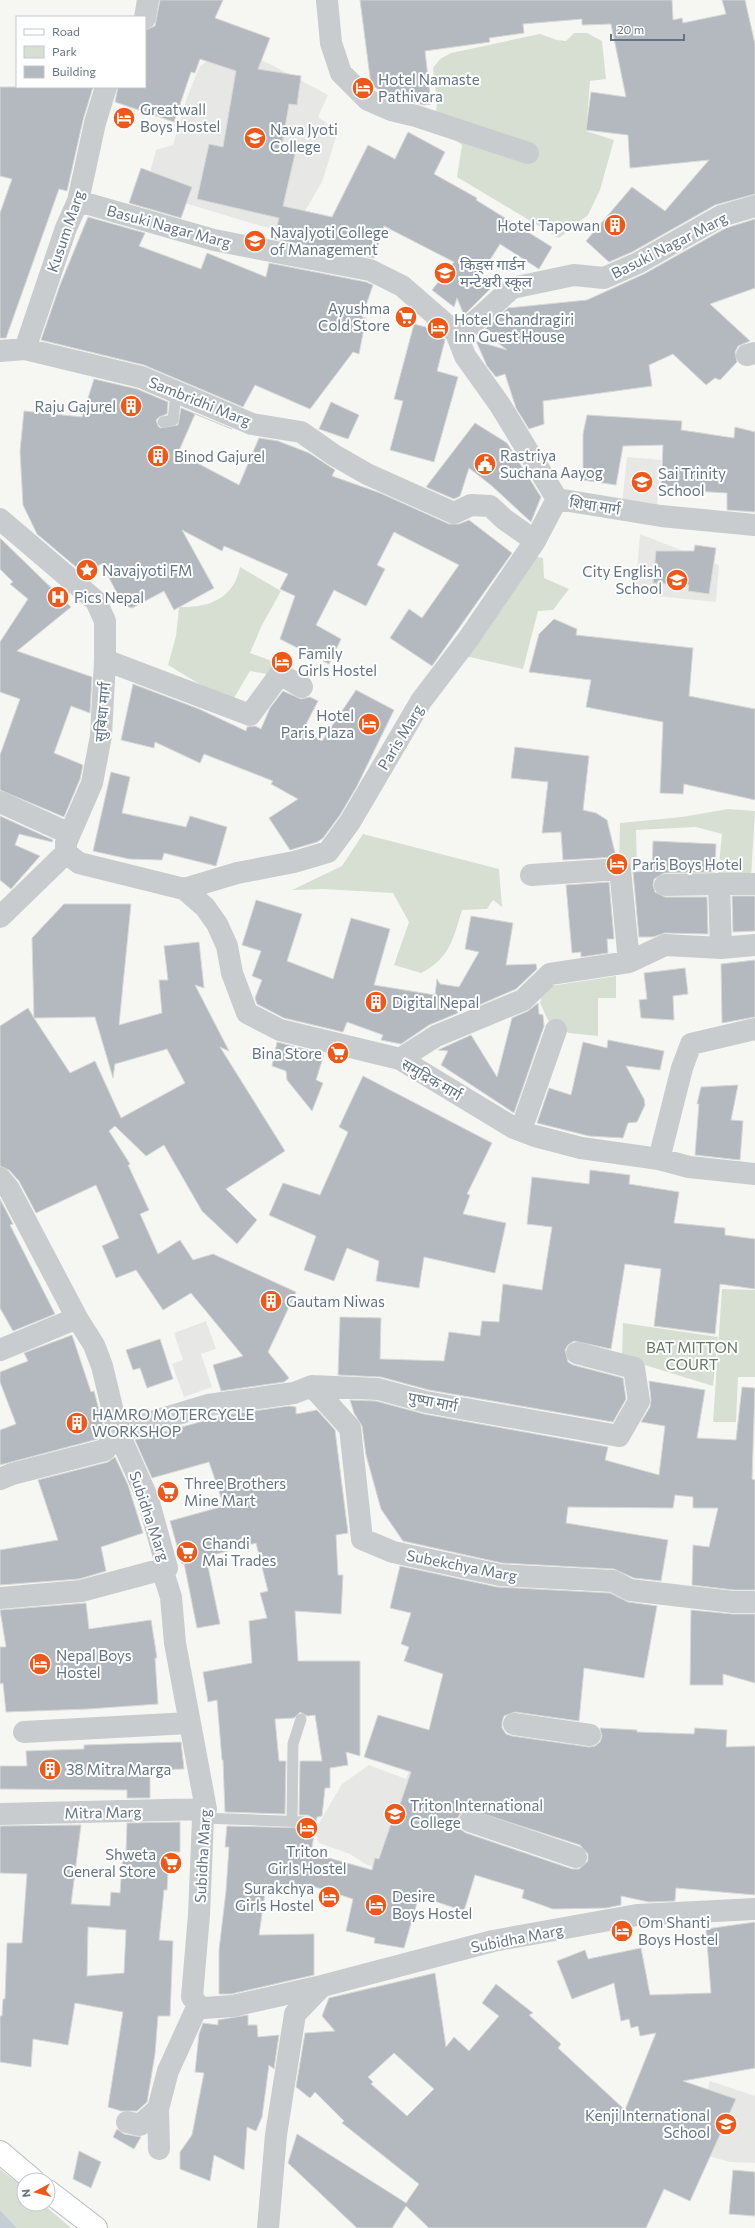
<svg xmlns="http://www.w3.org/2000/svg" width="755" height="2228" viewBox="0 0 755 2228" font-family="Commissioner,'Noto Sans Devanagari',sans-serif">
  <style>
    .built { fill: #e7e8e6 }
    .green { fill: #d7dfd3 }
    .water { fill: #c5ced4 }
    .building { fill: #b3b9bf; stroke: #d8d8d5; fill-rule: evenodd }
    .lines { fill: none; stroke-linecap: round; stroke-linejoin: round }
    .secondary-casing { stroke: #b8bdc2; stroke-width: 24 }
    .service { stroke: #c9cccf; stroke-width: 11 }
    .minor { stroke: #c9cccf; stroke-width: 22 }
    .secondary { stroke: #fff; stroke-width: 22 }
    .labels { text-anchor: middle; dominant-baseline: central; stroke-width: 4; stroke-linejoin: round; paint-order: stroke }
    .poi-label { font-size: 15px; fill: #637486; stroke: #fff; text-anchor: start }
    .street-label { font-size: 15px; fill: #637486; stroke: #fff }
    .park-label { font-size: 15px; fill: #62785e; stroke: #fff }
  </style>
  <rect width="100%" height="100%" fill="#f6f7f3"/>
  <!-- built -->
  <path class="built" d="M230 46 272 65 328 95 318 117 338 131 322 182 291 235 145 191 156 150 173 145 187 97 200 66Z
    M627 457 661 460 657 507 622 504Z
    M640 534 719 565 716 602 635 594Z
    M206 1321 216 1349 201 1354 212 1387 184 1397 172 1364 183 1360 174 1333Z
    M421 1740 467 1808 464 1819 453 1820 431 1882 367 1865 350 1854 319 1843 315 1830 342 1784 369 1765 406 1779Z
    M710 2081 755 2096V2163L730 2162 689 2151Z"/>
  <!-- green -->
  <path class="green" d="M574 33H587L602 41 606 79 590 81 586 131 614 140 600 190 588 215 559 238 457 177 462 145 435 126 437 101 433 68 440 59 451 53 540 34 557 40 566 41Z
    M533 556 543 558 544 578 569 589 553 610 538 611 523 669 465 656Z
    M240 567 281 591 262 625 250 653 278 663 273 675 250 671 231 703 168 665 176 636 179 607C208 608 234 599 240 567Z
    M728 809 755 811 751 877 718 874 722 834 696 827 636 830 637 867 619 866 620 823 682 817Z
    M363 834 499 869 502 907 493 900 487 909 462 910C453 939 450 958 421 973L394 965 409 922 393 893 323 889 292 890 342 866Z
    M616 976V998H598V1036L569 1033 549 1022 540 1003 544 987Z
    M722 1289 755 1290V1377H738L736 1422H713Z
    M623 1323 718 1337 713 1386 622 1358Z
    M0 2169 24 2188V2204H43L71 2228H17L0 2210Z"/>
  <!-- water -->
  <path class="water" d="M0 2210 17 2228H0Z"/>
  <!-- building -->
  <path class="building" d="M160 0H223L215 18 270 38 258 69 301 76 297 105 289 104 281 151 295 154 283 206 332 217 368 145 395 159 408 132 445 152 434 174 477 198 476 200 552 247 539 269 500 244 479 277 492 287 464 315 457 298 454 307 432 290 454 262 384 226 374 258 274 239 279 218 197 199 209 144 223 147 236 71 200 59 195 73 191 72 174 122 115 102 118 87H145V30L155 26Z
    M360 0H672L673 20 682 18 683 23 726 14 722 0H745L755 44V194L715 205 632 252 609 262 586 241 632 187 665 211 709 160 630 168 628 135 586 130 591 92 626 97 611 24 582 25V19L523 24 524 33 489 38 490 42 425 51 431 104 424 105 395 98 394 94 387 95 371 85Z
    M0 87H93L83 120 67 191 59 189 6 338H0V213L12 179 0 176Z
    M141 168 192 187 181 218 129 203Z
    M88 217 145 233 139 246 201 269 207 253 266 277 269 263 366 282 373 285 362 317 366 318 359 354 353 352 310 409 255 385 243 407 144 365 41 340 60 285Z
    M755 219V288L710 304 750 341 738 346 735 352 737 362 720 380 715 378 706 385 673 354 649 365 652 386 543 401 544 424 529 429 516 408 505 374 496 377 487 366 476 341 507 350 483 331 508 308 587 300 644 274 726 228Z
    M414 324 433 329 445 340 437 371 458 377 434 462 390 450 403 401 394 399Z
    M94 379 137 389 168 402 167 414 159 417 156 420 158 426 160 428 178 425 181 408 232 429 195 414 178 453 239 485 259 438 278 441 309 453 335 470 332 476 380 493 449 524H459L469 520 512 553 432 666 390 638 409 609 422 618 459 565 394 532 377 565 385 569 366 606 334 590 316 625 341 639 329 664 280 639 295 596 280 589 288 574 224 546 222 551 182 530 214 588 174 610 164 591 132 608 123 605 102 564 82 572 37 534 23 505 20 451 24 411 82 417Z
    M331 402 359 415 348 439 319 429Z
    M587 415 682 421 681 430 734 438 735 427 755 432V512L727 510V493L661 489 663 445 623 446 616 485 583 480V434Z
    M475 423 507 443 541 497 531 522 492 486 469 468 460 496 454 499 426 487Z
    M0 538 71 607 17 651 92 677 90 713 71 706 54 753 83 765 80 779 64 817 0 790V755L20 699 0 692V642L28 599 10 584 13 582 0 569Z
    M695 545 716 548 709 594 688 591 689 585 653 583 656 551H694Z
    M554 619 577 629 576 635 693 648 689 696 755 709V800L684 784 683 794 660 793 663 722 586 707 591 680 529 672 539 634Z
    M133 684 199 709 246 731 247 727 255 726 261 729 270 708 283 691 301 699 310 697 318 701 303 730 322 741 356 690 394 710 357 786 340 815 323 838 317 842 290 850 269 818 298 799 271 784 273 781 204 754 200 763 155 742 154 748 121 740Z
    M515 747 589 756 583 810 596 813 607 820 616 857 563 860 561 832 542 833 548 782 511 778Z
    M111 772 130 777 122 813 186 827 190 816 227 827 216 866 164 853 162 860 129 859 93 851Z
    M0 816 53 840 52 842 19 834 15 845 40 856 11 889 0 880Z
    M653 841 716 844 715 872 664 873 654 879 653 885 655 892 665 897H707L708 934 665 933 653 937H639L633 872 652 871Z
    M609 882 614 939H607L608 953 581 957V952L572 953 566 885Z
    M732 896H755V931L733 932Z
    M256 900 302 914 287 961 333 979 351 918 390 929 374 985 435 995 437 979 440 984 459 987 479 952 465 949 471 916 513 923 506 965 536 964 537 969 516 989 479 1005 452 1003 458 1013 429 1025 401 1044 381 1040 383 1035 347 1022 343 1032 284 1018 257 1004 255 998 262 980 252 976 261 951 242 945Z
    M64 904H131L119 1025 162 1013 159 980H168L164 946 199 942 204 988 195 985 229 1051 220 1047 285 1151 226 1189 257 1220 237 1244 202 1211 164 1145 146 1156 115 1126 109 1131 130 1164 128 1165 149 1210 140 1214 158 1254 180 1240 193 1260 213 1254 296 1292 268 1352 289 1378 284 1382 221 1391 213 1365 243 1356 191 1293 163 1310 136 1270 116 1278 102 1246 119 1238 96 1185 36 1213 19 1181 9 1170 0 1166V1026L28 1008 34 1018 32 938ZM95 1017 113 1078 115 1064 167 1049 185 1083 121 1118 95 1061 70 1073 34 1018Z
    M755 960V1017L722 1023 721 964Z
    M685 968 688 994 673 996 674 1020 641 1018 639 1000 647 999 644 973Z
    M538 1003 539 1014 543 1015 544 1026 514 1113 441 1065 448 1051 438 1050 471 1035 497 1077 512 1018 528 1011Z
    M608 1040 664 1051 660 1070 626 1066 644 1099 645 1105 637 1122 628 1123 623 1138 589 1136 537 1123 549 1088 571 1095 583 1042 607 1048Z
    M277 1042 324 1054 316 1080 323 1083 312 1111 287 1080 286 1071 272 1066Z
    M363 1076 492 1143 467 1194 470 1195 463 1214 506 1223 495 1273 424 1257 419 1288 376 1281 379 1261 347 1248 334 1281 304 1270 316 1236 269 1215 283 1183 320 1195 348 1132 339 1127Z
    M738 1085 731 1120 743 1121 740 1160 695 1155 699 1104H697L701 1087Z
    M590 1170 630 1175 629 1184 679 1192 674 1223 725 1228V1235L755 1239V1289L720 1284 715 1334 654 1326 661 1269 625 1264 611 1349 574 1341 568 1345 565 1350 568 1362 573 1365 623 1378 626 1399 613 1422 429 1390 381 1377 338 1375 340 1317 381 1318 380 1359 444 1361 449 1332 480 1336 482 1321 499 1322 503 1284 542 1290 552 1227 527 1224 532 1177 589 1184Z
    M0 1199 13 1224 10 1225 55 1314 13 1331 0 1308Z
    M72 1335 91 1392 94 1391 104 1429 98 1439 0 1465V1430L16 1424 0 1382V1372L28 1361 24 1353Z
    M160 1339 173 1379 147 1388 140 1368 133 1370 126 1350Z
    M649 1381 705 1390 697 1438 736 1440 742 1387 755 1388 752 1479 755 1480V1590H734L692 1585 693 1545 709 1547 718 1508H693V1497L675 1495 673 1508 568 1507 566 1523 668 1540 661 1581 634 1578 614 1569 502 1563 403 1541 381 1509 366 1455 362 1426 354 1413 350 1400 376 1401 424 1414 608 1447 605 1460 659 1475 665 1426 641 1422 650 1407 651 1400Z
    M289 1406 296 1407V1414L317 1410 335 1430 348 1533 336 1535 338 1575H343L341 1614 295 1611 298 1661H360V1756L346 1752 348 1765 330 1768V1788H325L322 1816 317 1817 311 1853 372 1870 375 1858 379 1859 396 1809 398 1810 411 1772 364 1757 378 1715 429 1730 443 1674 404 1661 409 1647 401 1644 411 1613 390 1608 400 1566 497 1587 610 1593 628 1602 657 1606 644 1678 584 1668 579 1721 515 1712 504 1716 502 1722V1728L506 1734 512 1736 589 1747 595 1746 600 1742 602 1736 600 1728 637 1730V1732L694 1734 695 1728 727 1730 726 1747 755 1746V1895L676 1888 675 1901 649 1902 621 1896V1905L606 1908 553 1909 522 1898 524 1890 475 1875 464 1911 419 1896 404 1948 374 1943 375 1938 346 1931 353 1899 306 1884 304 1893 266 1886 259 1935 314 1934V1975L231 1994H219V1950L226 1891 229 1847H225L227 1826 311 1828 314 1823 313 1818 308 1815H299L300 1761H322L315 1715 307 1716 300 1712 294 1718 275 1719 279 1761H286L285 1814 225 1812 223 1760H222L217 1700 208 1702 203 1672 252 1663 249 1621 267 1618 260 1593 268 1591 256 1543 206 1557 220 1624 197 1628 184 1563 182 1564 170 1521 224 1506 209 1462 152 1478 135 1440 225 1415ZM468 1809 580 1845 588 1854V1861L579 1869H572L466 1833 460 1829 458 1817 462 1811Z
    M115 1457 128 1485 143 1533 101 1547 106 1571 79 1579 0 1585V1550L58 1540 38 1480 108 1462Z
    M86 1603 89 1629 151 1620 157 1658H155L158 1704 88 1709 6 1712 3 1683 0 1684V1647H6L0 1610Z
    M691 1610 732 1614H755V1683L723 1674V1685H690Z
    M181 1742 184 1769 150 1770V1798H127V1790L0 1789V1766H27L26 1751 84 1749V1745Z
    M180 1822V1852H169L167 1890H164L159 1940 173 1941 170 2016H158L155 2054 147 2102 137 2111H121L108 2107 123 2012 75 2003 68 2045 33 2039 31 2067 0 2062V2016H2L3 1999H5L7 1943H22L27 1874 0 1873V1826L81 1825 71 1904 110 1906 111 1892 120 1893 123 1852H126L127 1823ZM88 1927 126 1930 124 1973 87 1976Z
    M755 1922V2068L683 2081 736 2099 690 2201 664 2189 646 2228H429L406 2206 392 2228H357L288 2163 297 2134 406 2203 419 2184 342 2123 344 2121 315 2092 310 2098 296 2087 305 2033 335 2031 322 2016 329 1998 435 1973 446 2047 454 2037 469 2051 499 2016 482 2003 496 1984 533 2013 529 2015 561 2044 558 2048 625 2110 656 2033 640 2036 638 2026 631 2028 629 2019 621 2021 614 1983 572 1999 557 1961 585 1950 588 1959 641 1948 650 1995 711 1993 706 1929ZM394 2053 434 2089 407 2116 371 2084 373 2082 368 2077Z
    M248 2015V2025H257L258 2037 279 2035 274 2069 269 2065 262 2117 256 2131 247 2127 244 2170 214 2155 210 2181 180 2169V2152L192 2135 204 2073 195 2072 199 2034 203 2023 218 2025V2020Z
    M117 2129 124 2134 141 2137 134 2149 113 2137Z
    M79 2151 101 2162 91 2188 73 2179Z
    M733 2170 755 2172V2216L729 2214Z"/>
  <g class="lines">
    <!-- secondary casing -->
    <g class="secondary-casing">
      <path id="secondary" d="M0 2152 33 2180
        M48 2191 96 2228"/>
    </g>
    <!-- service -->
    <path class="service" d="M163 422 173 420 176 393
      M203 1818 307 1822
      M292 1822 293 1744 301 1719"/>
    <!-- minor -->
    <path class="minor" d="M327 0 331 43 341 73 368 100 391 110 416 116 528 153
      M145 18 148 0
      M78 201 214 240 370 270 402 286 456 333 470 326 512 288 574 275 604 278 638 263 721 216 755 206
      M456 333 465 356 500 405 557 499 661 516 755 525
      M25 349 141 377 252 424 301 432 334 455 367 474 454 513 471 505 490 506 504 519 535 541
      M0 351 25 349 66 228 78 201 95 123 106 87
      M747 355 755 353
      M0 519 96 601 105 621V660L101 736 92 783 66 843V853L0 917
      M105 660 250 715 280 674 302 687
      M0 802 70 834
      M66 853 79 863 184 889 205 907 217 924 227 946 232 973 247 1013 280 1030 400 1059 514 1128 535 1136 581 1148 659 1159 689 1167 755 1174
      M531 875 620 869 629 962
      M719 884H755
      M665 885 719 884 721 948
      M184 889 237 873 294 862 328 852 350 822 421 701 469 638 535 541 557 499
      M400 1059 436 1036 523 1000 550 974 629 962 665 945 721 948 755 945
      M521 1130 556 1030
      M659 1159 682 1068 691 1044 755 1029
      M0 1178 9 1189 77 1318 94 1345 102 1366 118 1432 148 1499 167 1568 164 1575 171 1597 175 1643 206 1809 203 1818 199 1915 192 1997 198 2005 203 2008 233 2006 322 1986 493 1941 637 1915 755 1909
      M0 1350 77 1318
      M312 1386 350 1428 362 1539 393 1552 500 1575 613 1581 630 1590 733 1602H755
      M118 1432 208 1405 294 1393 312 1386 378 1389 426 1402 619 1436 639 1401 634 1368 577 1353
      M0 1479 12 1474 105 1450 118 1432
      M0 1598 81 1591 167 1568
      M514 1724 590 1735
      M24 1732 189 1723
      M0 1814 206 1809
      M470 1821 576 1857
      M158 2109 159 2149
      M127 2122 140 2125 158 2109 168 2071 198 2005
      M268 2228 276 2135 295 2014 322 1986"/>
    <!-- secondary -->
    <use href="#secondary" class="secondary"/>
  </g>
  <!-- icons -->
  <defs>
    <g id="hotel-disc" transform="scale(1.15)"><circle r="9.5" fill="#f05819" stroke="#fff"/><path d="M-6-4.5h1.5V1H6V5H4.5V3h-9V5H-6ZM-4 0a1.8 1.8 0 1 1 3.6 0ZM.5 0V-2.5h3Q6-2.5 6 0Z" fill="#fff"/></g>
    <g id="university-disc" transform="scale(1.15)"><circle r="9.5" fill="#f05819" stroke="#fff"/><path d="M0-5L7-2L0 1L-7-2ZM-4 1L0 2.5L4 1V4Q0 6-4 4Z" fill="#fff"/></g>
    <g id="building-disc" transform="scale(1.15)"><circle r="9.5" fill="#f05819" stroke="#fff"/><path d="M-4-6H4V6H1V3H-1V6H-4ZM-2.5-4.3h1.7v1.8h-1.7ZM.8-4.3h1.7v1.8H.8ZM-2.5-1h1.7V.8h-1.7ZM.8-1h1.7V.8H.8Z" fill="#fff"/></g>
    <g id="school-disc" transform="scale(1.15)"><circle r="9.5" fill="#f05819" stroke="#fff"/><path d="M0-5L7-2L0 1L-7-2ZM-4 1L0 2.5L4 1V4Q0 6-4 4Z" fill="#fff"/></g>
    <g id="supermarket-disc" transform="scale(1.15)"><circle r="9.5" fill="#f05819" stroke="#fff"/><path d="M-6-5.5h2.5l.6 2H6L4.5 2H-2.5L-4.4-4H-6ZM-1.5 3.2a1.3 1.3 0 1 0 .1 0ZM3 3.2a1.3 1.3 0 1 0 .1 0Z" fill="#fff"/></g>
    <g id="civic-disc" transform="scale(1.15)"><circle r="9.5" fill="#f05819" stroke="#fff"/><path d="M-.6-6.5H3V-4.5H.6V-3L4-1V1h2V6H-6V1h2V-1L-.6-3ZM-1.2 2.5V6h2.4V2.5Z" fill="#fff"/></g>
    <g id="sight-disc" transform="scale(1.15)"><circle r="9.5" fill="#f05819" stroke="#fff"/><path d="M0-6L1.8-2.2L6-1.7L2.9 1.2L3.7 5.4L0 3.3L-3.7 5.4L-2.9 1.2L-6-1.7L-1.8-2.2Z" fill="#fff"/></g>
    <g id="hospital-disc" transform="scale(1.15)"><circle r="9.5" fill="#f05819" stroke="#fff"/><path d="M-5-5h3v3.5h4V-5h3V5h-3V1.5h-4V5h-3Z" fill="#fff"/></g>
  </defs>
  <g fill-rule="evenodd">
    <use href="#hotel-disc" x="363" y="88"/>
    <use href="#hotel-disc" x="124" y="118"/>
    <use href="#university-disc" x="255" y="138"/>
    <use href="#building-disc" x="615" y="225"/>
    <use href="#university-disc" x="255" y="241"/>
    <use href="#school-disc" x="445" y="273"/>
    <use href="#supermarket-disc" x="406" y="317"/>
    <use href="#hotel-disc" x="438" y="328"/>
    <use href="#building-disc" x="131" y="406"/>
    <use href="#building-disc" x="158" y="456"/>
    <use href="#civic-disc" x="485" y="464"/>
    <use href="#school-disc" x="642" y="482"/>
    <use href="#sight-disc" x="87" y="570"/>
    <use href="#school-disc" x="677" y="580"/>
    <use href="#hospital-disc" x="58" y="597"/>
    <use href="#hotel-disc" x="282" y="662"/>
    <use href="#hotel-disc" x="369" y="724"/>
    <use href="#hotel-disc" x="617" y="864"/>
    <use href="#building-disc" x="376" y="1002"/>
    <use href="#supermarket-disc" x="338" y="1053"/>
    <use href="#building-disc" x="271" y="1301"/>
    <use href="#building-disc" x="77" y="1423"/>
    <use href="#supermarket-disc" x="168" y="1492"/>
    <use href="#supermarket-disc" x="187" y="1552"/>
    <use href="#hotel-disc" x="40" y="1664"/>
    <use href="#building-disc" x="50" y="1769"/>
    <use href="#university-disc" x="395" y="1814"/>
    <use href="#hotel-disc" x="307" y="1828"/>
    <use href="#supermarket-disc" x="171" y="1863"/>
    <use href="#hotel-disc" x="329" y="1897"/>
    <use href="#hotel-disc" x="376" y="1905"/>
    <use href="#hotel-disc" x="622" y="1931"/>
    <use href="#school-disc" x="726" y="2124"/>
  </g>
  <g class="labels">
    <!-- poi labels -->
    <g class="poi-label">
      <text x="378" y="79">Hotel Namaste<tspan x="378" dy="17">Pathivara</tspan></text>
      <text x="140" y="109">Greatwall<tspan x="140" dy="17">Boys Hostel</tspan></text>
      <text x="270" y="129">Nava Jyoti<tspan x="270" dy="17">College</tspan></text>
      <text x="600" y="225" text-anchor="end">Hotel Tapowan</text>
      <text x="270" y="232">NavaJyoti College<tspan x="270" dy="17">of Management</tspan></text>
      <text x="460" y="264">किड्स गार्डन<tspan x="460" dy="17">मन्टेश्वरी स्कूल</tspan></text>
      <text x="390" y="308" text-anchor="end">Ayushma<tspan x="390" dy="17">Cold Store</tspan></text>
      <text x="454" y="319">Hotel Chandragiri<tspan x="454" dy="17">Inn Guest House</tspan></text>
      <text x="116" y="406" text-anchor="end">Raju Gajurel</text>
      <text x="500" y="455">Rastriya<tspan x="500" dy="17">Suchana Aayog</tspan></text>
      <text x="174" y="456">Binod Gajurel</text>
      <text x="658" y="473">Sai Trinity<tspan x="658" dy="17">School</tspan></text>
      <text x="102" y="570">Navajyoti FM</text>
      <text x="662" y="571" text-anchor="end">City English<tspan x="662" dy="17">School</tspan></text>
      <text x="74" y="597">Pics Nepal</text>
      <text x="298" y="653">Family<tspan x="298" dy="17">Girls Hostel</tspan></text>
      <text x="354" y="715" text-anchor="end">Hotel<tspan x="354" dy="17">Paris Plaza</tspan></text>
      <text x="632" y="864">Paris Boys Hotel</text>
      <text x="392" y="1002">Digital Nepal</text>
      <text x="322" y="1053" text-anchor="end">Bina Store</text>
      <text x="286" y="1301">Gautam Niwas</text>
      <text x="92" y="1414">HAMRO MOTERCYCLE<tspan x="92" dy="17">WORKSHOP</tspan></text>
      <text x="184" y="1483">Three Brothers<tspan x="184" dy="17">Mine Mart</tspan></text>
      <text x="202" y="1543">Chandi<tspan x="202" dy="17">Mai Trades</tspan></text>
      <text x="56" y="1655">Nepal Boys<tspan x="56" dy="17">Hostel</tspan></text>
      <text x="66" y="1769">38 Mitra Marga</text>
      <text x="410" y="1805">Triton International<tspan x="410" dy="17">College</tspan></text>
      <text x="307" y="1851" text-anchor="middle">Triton<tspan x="307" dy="17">Girls Hostel</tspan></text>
      <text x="156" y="1854" text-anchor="end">Shweta<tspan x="156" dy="17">General Store</tspan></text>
      <text x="314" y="1888" text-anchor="end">Surakchya<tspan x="314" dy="17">Girls Hostel</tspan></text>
      <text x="392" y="1896">Desire<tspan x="392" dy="17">Boys Hostel</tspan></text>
      <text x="638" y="1922">Om Shanti<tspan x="638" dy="17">Boys Hostel</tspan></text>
      <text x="710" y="2115" text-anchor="end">Kenji International<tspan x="710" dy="17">School</tspan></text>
    </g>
    <!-- street labels -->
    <g class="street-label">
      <text transform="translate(169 226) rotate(15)">Basuki Nagar Marg</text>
      <text transform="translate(65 231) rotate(-71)">Kusum Marg</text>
      <text transform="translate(669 245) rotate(-27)">Basuki Nagar Marg</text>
      <text transform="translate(200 401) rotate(22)">Sambridhi Marg</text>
      <text transform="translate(595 505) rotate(9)">शिधा मार्ग</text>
      <text transform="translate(102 712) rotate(-85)">सुबिधा मार्ग</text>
      <text transform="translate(400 737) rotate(-59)">Paris Marg</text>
      <text transform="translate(432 1079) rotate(30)">समुद्रिक मार्ग</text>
      <text transform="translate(433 1401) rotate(11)">पुष्पा मार्ग</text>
      <text transform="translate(150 1516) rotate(71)">Subidha Marg</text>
      <text transform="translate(462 1565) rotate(11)">Subekchya Marg</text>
      <text transform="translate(103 1812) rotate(-1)">Mitra Marg</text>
      <text transform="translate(202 1856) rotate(-87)">Subidha Marg</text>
      <text transform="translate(517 1938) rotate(-11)">Subidha Marg</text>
    </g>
    <!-- park labels -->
    <g class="park-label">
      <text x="692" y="1347">BAT MITTON<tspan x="692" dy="17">COURT</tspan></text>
    </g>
  </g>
  <!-- legend -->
  <rect x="16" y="16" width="130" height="72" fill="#ffffff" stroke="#c1c7cf"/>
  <rect x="24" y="29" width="20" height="6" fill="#ffffff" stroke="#c1c7cf"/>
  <text x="52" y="36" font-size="12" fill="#637486">Road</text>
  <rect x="24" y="46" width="20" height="12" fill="#d7dfd3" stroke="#c1c7cf"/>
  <text x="52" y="56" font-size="12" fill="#637486">Park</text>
  <rect x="24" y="66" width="20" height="12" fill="#b3b9bf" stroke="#c1c7cf"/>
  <text x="52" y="76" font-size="12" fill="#637486">Building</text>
  <!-- north arrow -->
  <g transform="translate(36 2192) rotate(263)"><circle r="19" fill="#ffffff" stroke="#c1c7cf"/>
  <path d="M0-3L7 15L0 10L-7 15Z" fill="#f05819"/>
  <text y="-6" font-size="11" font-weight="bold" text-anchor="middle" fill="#637486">N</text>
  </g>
  <!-- scale -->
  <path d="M611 34v6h73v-6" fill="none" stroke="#637486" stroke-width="2"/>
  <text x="617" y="34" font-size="12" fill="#637486" stroke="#ffffff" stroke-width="3" paint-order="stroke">20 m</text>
</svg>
